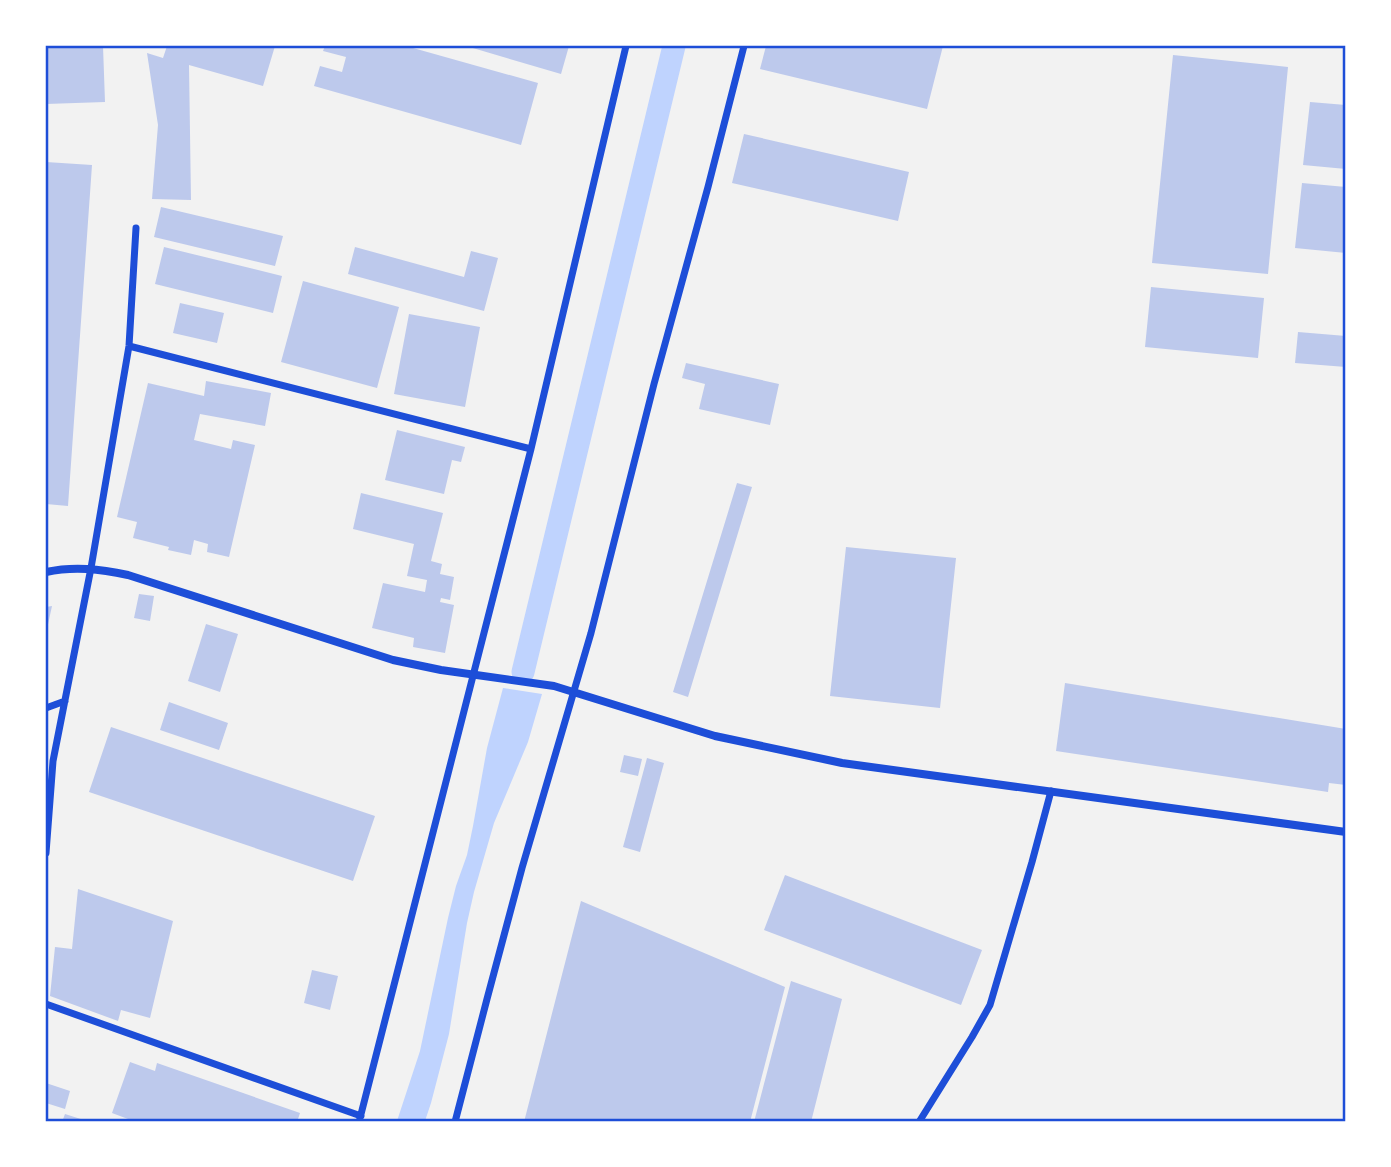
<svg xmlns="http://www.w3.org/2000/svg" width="1391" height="1167" viewBox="0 0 1391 1167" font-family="'Source Serif 4',serif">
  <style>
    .water { fill: #bfd3fe }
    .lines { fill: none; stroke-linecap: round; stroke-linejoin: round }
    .river { stroke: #bfd3fe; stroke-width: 23 }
    .building { fill: #bdc9ec }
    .minor { stroke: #1d4ed8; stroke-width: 7 }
    .tertiary { stroke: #1d4ed8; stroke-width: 8 }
    .neatline { fill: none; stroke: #1d4ed8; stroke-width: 2.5 }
  </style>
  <rect width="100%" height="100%" fill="#f2f2f2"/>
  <!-- water -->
  <path class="water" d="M503 688 542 694 528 742 494 823 474 892 467 923 449 1034 431 1103 425 1121H397L420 1051 448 918 456 886 467 855 473 826 487 748Z"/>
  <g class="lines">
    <!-- river -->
    <path class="river" d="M523 672 674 46"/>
  </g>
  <!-- building -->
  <path class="building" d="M46 46H103L105 102 46 104Z
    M167 46H275L263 86 189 65 191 200 152 199 158 125 147 53 163 58Z
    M325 46H406L538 83 521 145 314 86 320 66 342 72 346 57 323 51Z
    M466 46H569L561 74Z
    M766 46H943L927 109 760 69Z
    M1173 55 1288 67 1268 274 1152 263Z
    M1310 102 1346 105V169L1303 165Z
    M744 134 909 172 898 221 732 183Z
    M46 162 92 165 68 506 46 504Z
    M1302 183 1346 187V253L1295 248Z
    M161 207 283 236 275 266 154 237Z
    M164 247 282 276 273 313 155 284Z
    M355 247 464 277 471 251 498 258 484 311 348 274Z
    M303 281 399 307 377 388 281 362Z
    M1151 287 1264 298 1258 358 1145 347Z
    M180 303 224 313 217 343 173 333Z
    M409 314 480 327 465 407 394 394Z
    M1298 332 1346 336V367L1295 363Z
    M686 363 779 384 770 425 699 409 705 384 682 378Z
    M206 381 271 393 265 426 200 414 194 440 231 449 233 440 255 445 229 557 207 552 208 544 194 540 191 555 168 550 169 547 133 538 137 522 117 517 148 383 204 396Z
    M397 430 465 447 461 462 452 460 444 494 385 480Z
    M737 483 752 487 688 697 673 692Z
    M361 493 443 513 431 561 442 564 440 574 454 577 450 600 441 598 440 602 454 605 445 653 413 647 414 638 372 628 383 583 425 592 427 580 407 576 414 544 353 529Z
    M846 547 956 558 940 708 830 696Z
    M139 594 154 596 150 621 134 618Z
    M52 606 47 629H46V607Z
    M206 624 238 634 220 692 188 681Z
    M1065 683 1346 729V785L1329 783 1328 792 1056 751Z
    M169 702 228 723 219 750 160 730Z
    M111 727 375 816 353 881 89 792Z
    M624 755 642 759 638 776 620 772Z
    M647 758 664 763 640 852 623 847Z
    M785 875 982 950 961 1005 764 930Z
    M78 889 173 921 150 1018 121 1010 118 1021 50 996 55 947 72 949Z
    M581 901 785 987 750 1122H524Z
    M312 970 338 976 330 1010 304 1003Z
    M791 981 842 999 811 1122H754Z
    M130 1062 155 1071 157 1063 300 1113 297 1122H136L112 1113Z
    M46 1083 70 1091 65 1109 46 1103Z
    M65 1114 87 1121V1122H62Z"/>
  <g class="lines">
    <!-- minor -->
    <path class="minor" d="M129 346 531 449
      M46 708 65 701
      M46 853 53 761 91 568 129 346 136 228
      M46 1004 361 1116
      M359 1122 531 449 626 46
      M455 1122 487 999 522 868 591 633 654 384 708 187 744 46
      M919 1122 972 1037 990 1005 1032 862 1051 791"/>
    <!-- tertiary -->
    <path class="tertiary" d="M46 572C74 566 100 569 128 575L393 660 441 670 554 686 715 736 842 763 1346 832"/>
  </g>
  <!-- border -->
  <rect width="1391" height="1167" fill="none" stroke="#ffffff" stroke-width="94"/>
  <rect x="47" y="47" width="1297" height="1073" class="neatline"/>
</svg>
